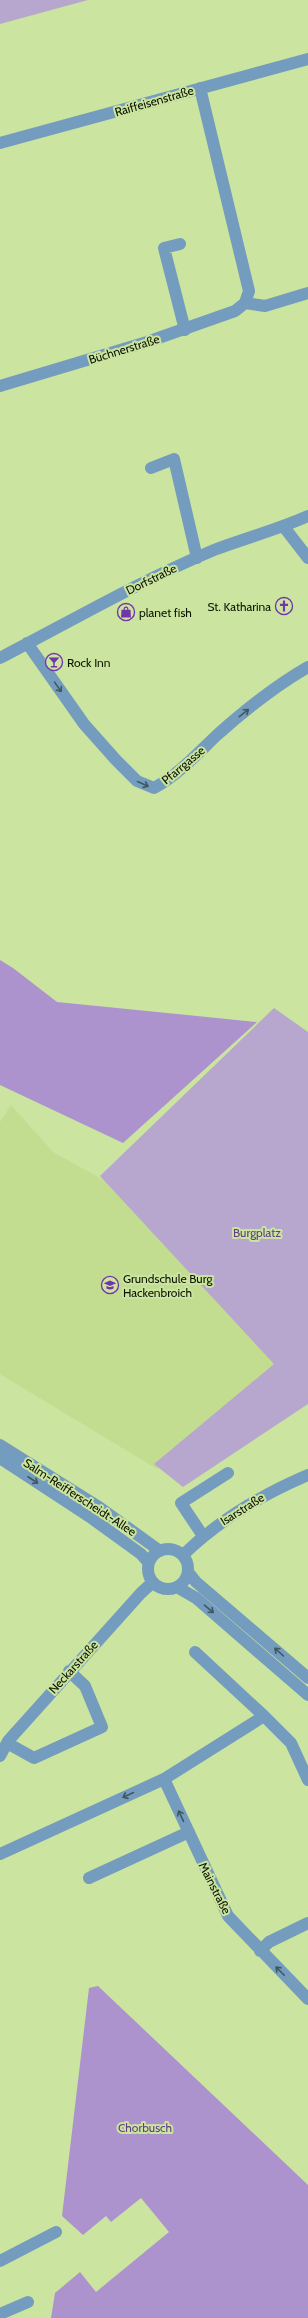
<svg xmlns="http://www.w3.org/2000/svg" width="308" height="2318" viewBox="0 0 308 2318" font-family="Cabin,sans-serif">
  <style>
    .built { fill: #c2dd90 }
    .green { fill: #b7a6cd }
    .forest { fill: #ad93cd }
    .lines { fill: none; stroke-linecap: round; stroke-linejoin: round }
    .minor { stroke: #749cbe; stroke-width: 12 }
    .oneway { stroke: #40585f }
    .labels { text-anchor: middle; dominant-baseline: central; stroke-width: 4; stroke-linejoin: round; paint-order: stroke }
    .street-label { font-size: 12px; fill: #0c1400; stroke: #cbe49f }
    .poi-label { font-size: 12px; fill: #0c1400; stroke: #cbe49f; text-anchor: start }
    .park-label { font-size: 12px; fill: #603d85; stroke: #cbe49f }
  </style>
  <rect width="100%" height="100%" fill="#cbe49f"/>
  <!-- built -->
  <path class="built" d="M11 1105 53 1152 109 1183 293 1360 157 1469 0 1374V1122Z"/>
  <!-- green -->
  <path class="green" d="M0 0H88L0 24Z
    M274 1008 308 1032V1404L183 1487 154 1464 274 1364 100 1176Z"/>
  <!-- forest -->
  <path class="forest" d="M0 960 13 968 57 1002 257 1022 123 1143 0 1085Z
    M98 1986 308 2185V2318H51L55 2293 80 2272 96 2292 169 2232 141 2198 111 2222 106 2216 83 2235 62 2216 89 1988Z"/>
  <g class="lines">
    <!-- minor -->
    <path class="minor" d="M0 143 308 59
      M180 244 164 248 185 330
      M245 303 265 306 308 293
      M0 386 147 342 235 311 245 303 249 291 200 88
      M151 468 174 459 197 558
      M284 527 308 558
      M27 643 84 724 116 760 137 781 154 788C178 775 197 754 217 735 245 710 275 686 308 667
      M0 658C71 621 140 581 214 550 245 538 277 530 308 516
      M0 1445 99 1507 160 1551
      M0 1458 90 1517 141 1554 149 1563
      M203 1536 181 1503 228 1473
      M148 1569a20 20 0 1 1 40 0a20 20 0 1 1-40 0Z
      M183 1555C220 1519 261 1495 308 1475
      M188 1572 196 1582 308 1678
      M177 1587 196 1598 308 1695
      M264 1716 291 1743 308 1780
      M7 1743 34 1758 102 1727 85 1686 69 1671
      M0 1756 8 1741 141 1593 153 1582
      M164 1779 228 1916 308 1999
      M0 1854 164 1779 264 1716 195 1652
      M89 1878 189 1832
      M260 1951 269 1942 308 1923
      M0 2261 56 2232
      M0 2314 28 2302"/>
  </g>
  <!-- one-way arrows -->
  <defs><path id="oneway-shaft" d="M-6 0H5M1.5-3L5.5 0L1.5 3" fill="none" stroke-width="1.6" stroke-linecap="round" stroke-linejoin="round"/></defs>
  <g class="oneway">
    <use href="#oneway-shaft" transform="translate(58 687) rotate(55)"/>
    <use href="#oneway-shaft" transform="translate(244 713) rotate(-38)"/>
    <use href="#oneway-shaft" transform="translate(143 784) rotate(24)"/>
    <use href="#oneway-shaft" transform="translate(33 1480) rotate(33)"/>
    <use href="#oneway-shaft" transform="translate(209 1609) rotate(40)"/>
    <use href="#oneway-shaft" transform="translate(279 1652) rotate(-138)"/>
    <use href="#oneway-shaft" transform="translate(128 1795) rotate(155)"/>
    <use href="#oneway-shaft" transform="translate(181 1816) rotate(-115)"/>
    <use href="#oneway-shaft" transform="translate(280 1971) rotate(-135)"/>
  </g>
  <!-- icons -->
  <defs>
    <g id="church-ring" transform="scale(0.9)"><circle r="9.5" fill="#cbe49f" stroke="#7335aa" stroke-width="1.5"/><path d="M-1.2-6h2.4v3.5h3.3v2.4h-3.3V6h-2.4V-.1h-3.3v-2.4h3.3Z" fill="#7335aa"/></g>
    <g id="shop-ring" transform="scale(0.9)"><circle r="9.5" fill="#cbe49f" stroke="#7335aa" stroke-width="1.5"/><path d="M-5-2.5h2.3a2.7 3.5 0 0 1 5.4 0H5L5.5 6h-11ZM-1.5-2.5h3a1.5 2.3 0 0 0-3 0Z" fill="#7335aa"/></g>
    <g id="bar-ring" transform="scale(0.9)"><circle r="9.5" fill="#cbe49f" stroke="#7335aa" stroke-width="1.5"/><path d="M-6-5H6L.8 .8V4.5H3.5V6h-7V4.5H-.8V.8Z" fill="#7335aa"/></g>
    <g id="school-ring" transform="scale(0.9)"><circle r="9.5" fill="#cbe49f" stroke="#7335aa" stroke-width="1.5"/><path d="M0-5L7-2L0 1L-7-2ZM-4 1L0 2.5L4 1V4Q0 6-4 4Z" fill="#7335aa"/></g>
  </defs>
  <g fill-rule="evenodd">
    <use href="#church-ring" x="284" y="606"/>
    <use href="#shop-ring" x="126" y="612"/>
    <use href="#bar-ring" x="54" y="662"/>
    <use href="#school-ring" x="110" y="1285"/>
  </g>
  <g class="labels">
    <!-- street labels -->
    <g class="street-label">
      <text transform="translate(154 101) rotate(-16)">Raiffeisenstraße</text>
      <text transform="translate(124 349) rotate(-17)">Büchnerstraße</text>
      <text transform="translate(151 579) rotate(-26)">Dorfstraße</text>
      <text transform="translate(183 765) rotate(-40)">Pfarrgasse</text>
      <text transform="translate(80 1497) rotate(33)">Salm-Reifferscheidt-Allee</text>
      <text transform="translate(242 1509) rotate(-32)">Isarstraße</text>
      <text transform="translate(73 1667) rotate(-48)">Neckarstraße</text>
      <text transform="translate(215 1888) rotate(63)">Mainstraße</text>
    </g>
    <!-- poi labels -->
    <g class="poi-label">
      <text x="271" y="606" text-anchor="end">St. Katharina</text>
      <text x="139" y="612">planet fish</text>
      <text x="67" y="662">Rock Inn</text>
      <text x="123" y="1278">Grundschule Burg<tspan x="123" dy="14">Hackenbroich</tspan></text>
    </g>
    <!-- park labels -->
    <g class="park-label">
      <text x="257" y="1232">Burgplatz</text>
      <text x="145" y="2127">Chorbusch</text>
    </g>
  </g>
</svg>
